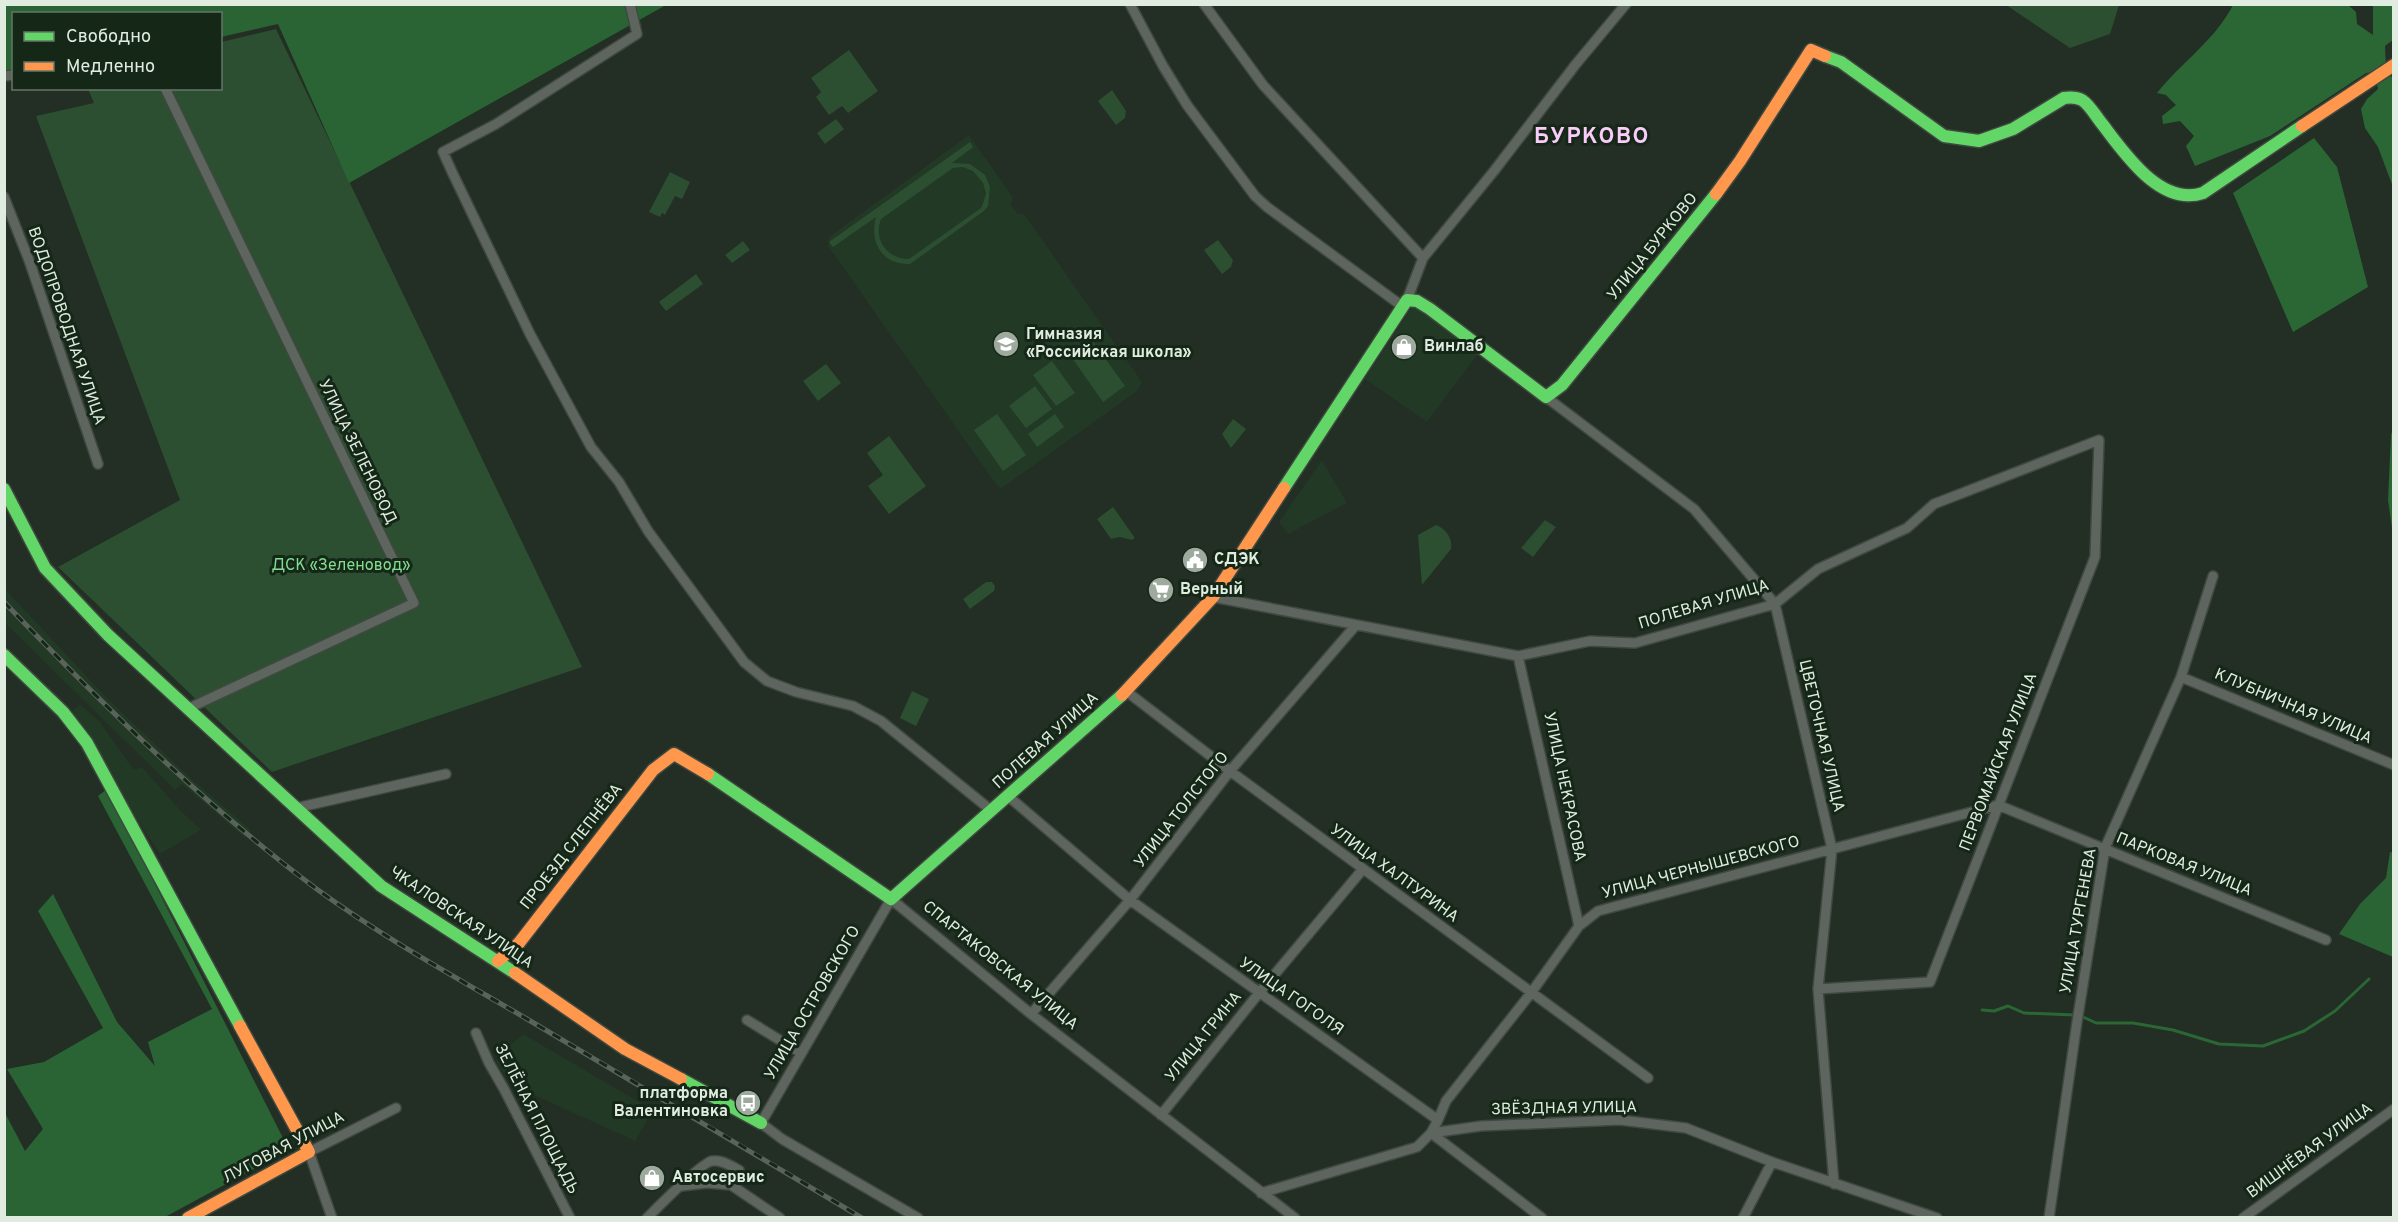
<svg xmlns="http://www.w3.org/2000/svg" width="2398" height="1222" viewBox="0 0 2398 1222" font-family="Overpass,sans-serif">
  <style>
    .built { fill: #223925 }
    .green { fill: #2c4f31; fill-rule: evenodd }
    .forest { fill: #2a6435 }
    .water { fill: #2a6735 }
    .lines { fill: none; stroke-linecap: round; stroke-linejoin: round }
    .stream { stroke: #2a6735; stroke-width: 3 }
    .street-casing { stroke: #3f4940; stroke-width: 12 }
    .fast-casing { stroke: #3f4940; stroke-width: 15 }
    .slow-casing { stroke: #3f4940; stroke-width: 15 }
    .street { stroke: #5e655f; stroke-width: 9 }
    .fast { stroke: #63d668; stroke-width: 12 }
    .slow { stroke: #ff974d; stroke-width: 12 }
    .rail-casing { stroke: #5a635b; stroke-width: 5 }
    .rail { stroke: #152818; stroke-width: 3; stroke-dasharray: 9; stroke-linecap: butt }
    .labels { text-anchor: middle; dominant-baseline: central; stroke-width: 6; stroke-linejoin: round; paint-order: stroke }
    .street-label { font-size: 16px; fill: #e0ece0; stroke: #152818 }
    .poi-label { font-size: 16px; font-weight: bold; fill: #e0ece0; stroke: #152818; text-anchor: start }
    .park-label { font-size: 16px; fill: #83dc90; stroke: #152818 }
    .district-label { font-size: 22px; font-weight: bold; letter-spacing: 1.5px; fill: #fbcbf9; stroke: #152818 }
  </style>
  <rect width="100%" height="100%" fill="#232e24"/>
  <!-- built -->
  <path class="built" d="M969 135 1013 197 1011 205 1018 214H1024L1142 382 1137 391 1002 488 998 487 828 246 829 237Z
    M1415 303 1481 350 1427 422 1365 379Z
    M1322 460 1347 503 1288 534 1279 522Z
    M5 589 105 696 188 776 251 830 245 838 182 784 175 790 5 623Z
    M80 704 99 721 134 770 142 767 180 810 201 830 160 854 68 716Z
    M523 1034 653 1110 635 1141 512 1085 497 1063V1057Z"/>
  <!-- green -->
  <path class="green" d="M2006 5H2119L2110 34 2070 48Z
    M276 29 582 667 272 772 58 567 180 500 36 116 94 103 88 89 220 88 221 42Z
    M849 50 878 91 848 113 842 106 829 115 816 97 821 92 811 78Z
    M1112 90 1126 111 1125 118 1116 125 1098 101Z
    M836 119 844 129 825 144 817 133Z
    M970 142 973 147 952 163 970 164 985 175 990 187 988 206 984 211 910 264C882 265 869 242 876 217L833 247 829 242ZM963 167 973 171 983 183 986 193 983 204 981 208 909 259C887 259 873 240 881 219L953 168Z
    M670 172 690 182 682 199 675 196 665 215 662 213 660 217 649 212Z
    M1218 240 1233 260 1231 267 1222 274 1204 250Z
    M743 241 750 250 732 263 725 255Z
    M696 274 703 284 666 311 659 302Z
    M1092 340 1125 386 1103 402 1070 355Z
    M1052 361 1075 393 1056 406 1033 375Z
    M826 364 841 383 818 401 803 381Z
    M1035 386 1052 409 1026 428 1009 406Z
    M997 414 1026 455 1003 471 974 430Z
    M1055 414 1064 427 1037 447 1028 434Z
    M1233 419 1246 429 1231 448 1222 434Z
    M889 436 926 486 889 514 868 486 883 475 867 453Z
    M1113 507 1135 538 1132 540 1120 537 1111 539 1097 519Z
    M1545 520 1556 527 1533 557 1521 548Z
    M1436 525C1445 528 1453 538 1451 549L1422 585 1418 535Z
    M986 582H992L995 586 994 591 970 609 963 599Z
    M912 691 929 699 916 726 900 718Z"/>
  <!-- forest -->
  <path class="forest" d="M4 5H666L349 183 278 24 221 37 220 14H14L13 69 5 71Z
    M107 789 289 1150 165 1217H5L4 1111 25 1151 43 1129 7 1069 44 1062 103 1028 38 911 53 894 117 1022 155 1066 148 1042 212 1009 98 796Z
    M2390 852 2394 853 2393 957 2339 934 2360 904 2386 878Z"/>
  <!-- water -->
  <path class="water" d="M2233 5H2348L2356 12 2357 24 2373 35V5H2393V40L2385 46 2386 68 2380 71 2366 73 2270 136 2195 166 2186 146 2194 136 2180 121 2163 124 2162 116 2176 105 2166 95 2157 93C2182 62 2215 40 2233 5Z
    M2390 76 2394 78 2393 187 2378 147 2365 128 2361 109 2367 99 2378 89 2377 84Z
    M2314 138 2337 167 2368 287 2293 332 2233 193Z
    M2393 428V535L2388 500 2391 435Z"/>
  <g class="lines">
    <!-- stream -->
    <path class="stream" d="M2392 953 2394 952
      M1982 1010 1994 1011 2008 1006 2024 1013 2075 1015
      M2083 1017 2096 1023H2133L2173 1030 2219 1044 2263 1046 2304 1031 2335 1011 2369 979"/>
    <!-- street casing -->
    <g class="street-casing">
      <path id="street" d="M630 4 637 34 496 124 443 152 453 174 530 334 591 447 619 482 648 531 744 662 767 681 796 692 853 706 881 721 992 811
        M1130 4 1163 66 1187 105 1255 196 1267 207 1402 306
        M1204 4 1263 85 1423 258
        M4 76 14 75
        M165 88 414 603 187 709
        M4 197 30 263 98 464
        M1407 300 1423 258 1494 171 1576 64 1626 4
        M1546 397 1694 509 1775 604 1832 849 1818 989 1834 1184
        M1213 597 1518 656 1590 641 1635 643 1775 604 1818 569 1907 528 1934 504 2099 440 2095 557 1930 982 1818 989
        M1518 656 1579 926
        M2181 677 2394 765
        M1126 691 1230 771 1648 1078
        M1009 797 1130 900 1438 1120 1431 1133 1542 1218
        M1998 805 2326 940
        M296 808 446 774
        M1031 1014 1130 900 1230 771 1356 625
        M747 1020 801 1053
        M476 1033 489 1063 504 1089 570 1218
        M1161 1115 1259 993 1363 869
        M1438 1120 1446 1101 1531 993 1579 926 1598 911 1998 805
        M731 1185 780 1218
        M1261 1193 1417 1147 1431 1133 1481 1126 1620 1120 1686 1128 1772 1162 1937 1218
        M332 1218 309 1152 396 1108
        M647 1218C657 1208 702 1162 712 1161 721 1159 731 1166 739 1170L738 1179 731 1185 707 1183 682 1186
        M918 1218 782 1139 761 1123 891 899 1031 1014 1295 1218
        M1743 1218 1772 1162
        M2049 1218 2077 1022 2105 848 2181 677 2213 576
        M2243 1218 2394 1109"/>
    </g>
    <!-- fast casing -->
    <g class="fast-casing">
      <path id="fast" d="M1825 56 1841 62 1944 136 1979 141 2013 129 2064 98C2071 97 2076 97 2082 100 2090 105 2097 118 2103 125 2125 154 2161 207 2203 193L2302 126
        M1284 488 1407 300 1417 301 1430 309 1546 397 1562 385 1716 194
        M4 489 45 568 108 635 381 886 515 973
        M4 655 63 712 87 743 240 1026
        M708 774 891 899 1122 695
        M681 1079 761 1123"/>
    </g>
    <!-- slow casing -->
    <g class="slow-casing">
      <path id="slow" d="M2302 126 2394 65
        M1716 194 1740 161 1811 50 1825 56
        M1122 695 1213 597 1284 488
        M498 961 519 943 653 770 674 754 708 774
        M515 973 625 1049 681 1079
        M188 1218 309 1152 240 1026"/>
    </g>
    <!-- street -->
    <use href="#street" class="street"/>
    <!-- fast -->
    <use href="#fast" class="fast"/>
    <!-- slow -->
    <use href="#slow" class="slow"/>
    <!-- rail casing -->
    <g class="rail-casing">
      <path id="rail" d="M4 602C103 705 204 805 318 890 384 938 457 978 527 1019 639 1085 751 1151 862 1218"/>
    </g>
    <!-- rail -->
    <use href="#rail" class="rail"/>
  </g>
  <!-- icons -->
  <defs>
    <g id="school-disc" transform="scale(1.35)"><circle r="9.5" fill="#9eaa9e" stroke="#152818"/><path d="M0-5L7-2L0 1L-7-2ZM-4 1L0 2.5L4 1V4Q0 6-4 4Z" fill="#fff"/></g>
    <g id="shop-disc" transform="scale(1.35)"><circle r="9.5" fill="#9eaa9e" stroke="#152818"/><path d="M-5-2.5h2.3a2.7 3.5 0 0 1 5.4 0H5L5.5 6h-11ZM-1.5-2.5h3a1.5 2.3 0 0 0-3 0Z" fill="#fff"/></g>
    <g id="civic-disc" transform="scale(1.35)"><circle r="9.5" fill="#9eaa9e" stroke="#152818"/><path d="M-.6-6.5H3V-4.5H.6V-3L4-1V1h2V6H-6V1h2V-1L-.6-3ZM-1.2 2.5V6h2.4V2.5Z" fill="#fff"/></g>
    <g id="supermarket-disc" transform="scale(1.35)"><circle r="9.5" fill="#9eaa9e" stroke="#152818"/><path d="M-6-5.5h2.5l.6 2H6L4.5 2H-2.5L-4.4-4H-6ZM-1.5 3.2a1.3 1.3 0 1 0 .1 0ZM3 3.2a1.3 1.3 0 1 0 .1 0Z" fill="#fff"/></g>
    <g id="bus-disc" transform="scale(1.35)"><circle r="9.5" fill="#9eaa9e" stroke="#152818"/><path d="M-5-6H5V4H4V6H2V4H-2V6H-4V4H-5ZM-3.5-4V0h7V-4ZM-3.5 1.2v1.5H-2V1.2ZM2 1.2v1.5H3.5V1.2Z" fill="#fff"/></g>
  </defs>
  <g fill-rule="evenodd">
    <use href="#school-disc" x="1006" y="344"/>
    <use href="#shop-disc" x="1404" y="347"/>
    <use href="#civic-disc" x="1195" y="560"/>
    <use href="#supermarket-disc" x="1161" y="590"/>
    <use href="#bus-disc" x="748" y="1103"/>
    <use href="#shop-disc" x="652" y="1178"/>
  </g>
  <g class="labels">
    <!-- street labels -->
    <g class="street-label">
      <text transform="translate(1653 247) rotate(-51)">УЛИЦА БУРКОВО</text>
      <text transform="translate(66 326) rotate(71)">ВОДОПРОВОДНАЯ УЛИЦА</text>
      <text transform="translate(357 452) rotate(64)">УЛИЦА ЗЕЛЕНОВОД</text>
      <text transform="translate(1704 605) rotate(-17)">ПОЛЕВАЯ УЛИЦА</text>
      <text transform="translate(2293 707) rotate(23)">КЛУБНИЧНАЯ УЛИЦА</text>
      <text transform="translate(1821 736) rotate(77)">ЦВЕТОЧНАЯ УЛИЦА</text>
      <text transform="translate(1046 741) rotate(-42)">ПОЛЕВАЯ УЛИЦА</text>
      <text transform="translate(1999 762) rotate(-69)">ПЕРВОМАЙСКАЯ УЛИЦА</text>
      <text transform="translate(1564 787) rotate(78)">УЛИЦА НЕКРАСОВА</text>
      <text transform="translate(1182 810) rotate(-52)">УЛИЦА ТОЛСТОГО</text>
      <text transform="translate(572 847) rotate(-52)">ПРОЕЗД СЛЕПНЁВА</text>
      <text transform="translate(2184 865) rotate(22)">ПАРКОВАЯ УЛИЦА</text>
      <text transform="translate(1701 868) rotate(-15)">УЛИЦА ЧЕРНЫШЕВСКОГО</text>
      <text transform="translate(1394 874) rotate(36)">УЛИЦА ХАЛТУРИНА</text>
      <text transform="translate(461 918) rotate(34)">ЧКАЛОВСКАЯ УЛИЦА</text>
      <text transform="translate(2079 921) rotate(-80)">УЛИЦА ТУРГЕНЕВА</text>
      <text transform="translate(1000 966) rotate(39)">СПАРТАКОВСКАЯ УЛИЦА</text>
      <text transform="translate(1291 997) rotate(35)">УЛИЦА ГОГОЛЯ</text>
      <text transform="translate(813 1003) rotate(-60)">УЛИЦА ОСТРОВСКОГО</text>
      <text transform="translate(1204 1037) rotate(-51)">УЛИЦА ГРИНА</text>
      <text transform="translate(1564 1109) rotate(-1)">ЗВЁЗДНАЯ УЛИЦА</text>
      <text transform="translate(536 1119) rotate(63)">ЗЕЛЁНАЯ ПЛОЩАДЬ</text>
      <text transform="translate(284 1148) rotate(-28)">ЛУГОВАЯ УЛИЦА</text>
      <text transform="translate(2310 1151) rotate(-36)">ВИШНЁВАЯ УЛИЦА</text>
    </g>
    <!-- poi labels -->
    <g class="poi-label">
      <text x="1026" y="335">Гимназия<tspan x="1026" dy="18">«Российская школа»</tspan></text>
      <text x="1424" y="347">Винлаб</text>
      <text x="1214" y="560">СДЭК</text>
      <text x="1180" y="590">Верный</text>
      <text x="728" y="1094" text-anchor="end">платформа<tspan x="728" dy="18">Валентиновка</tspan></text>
      <text x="672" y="1178">Автосервис</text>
    </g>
    <!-- park labels -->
    <g class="park-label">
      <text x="341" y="566">ДСК «Зеленовод»</text>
    </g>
    <!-- district labels -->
    <g class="district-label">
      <text x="1592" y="137">БУРКОВО</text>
    </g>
  </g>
  <!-- border -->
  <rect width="2398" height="1222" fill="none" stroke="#e0ece0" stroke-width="12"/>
  <!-- legend -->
  <rect x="12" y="12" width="210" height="78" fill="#152818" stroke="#667668" stroke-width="1.5"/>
  <rect x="24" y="32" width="30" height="9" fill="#63d668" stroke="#667668" stroke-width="1.5"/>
  <text x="66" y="42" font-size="18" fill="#e0ece0">Свободно</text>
  <rect x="24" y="62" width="30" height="9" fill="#ff974d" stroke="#667668" stroke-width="1.5"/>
  <text x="66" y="72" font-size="18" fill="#e0ece0">Медленно</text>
</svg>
